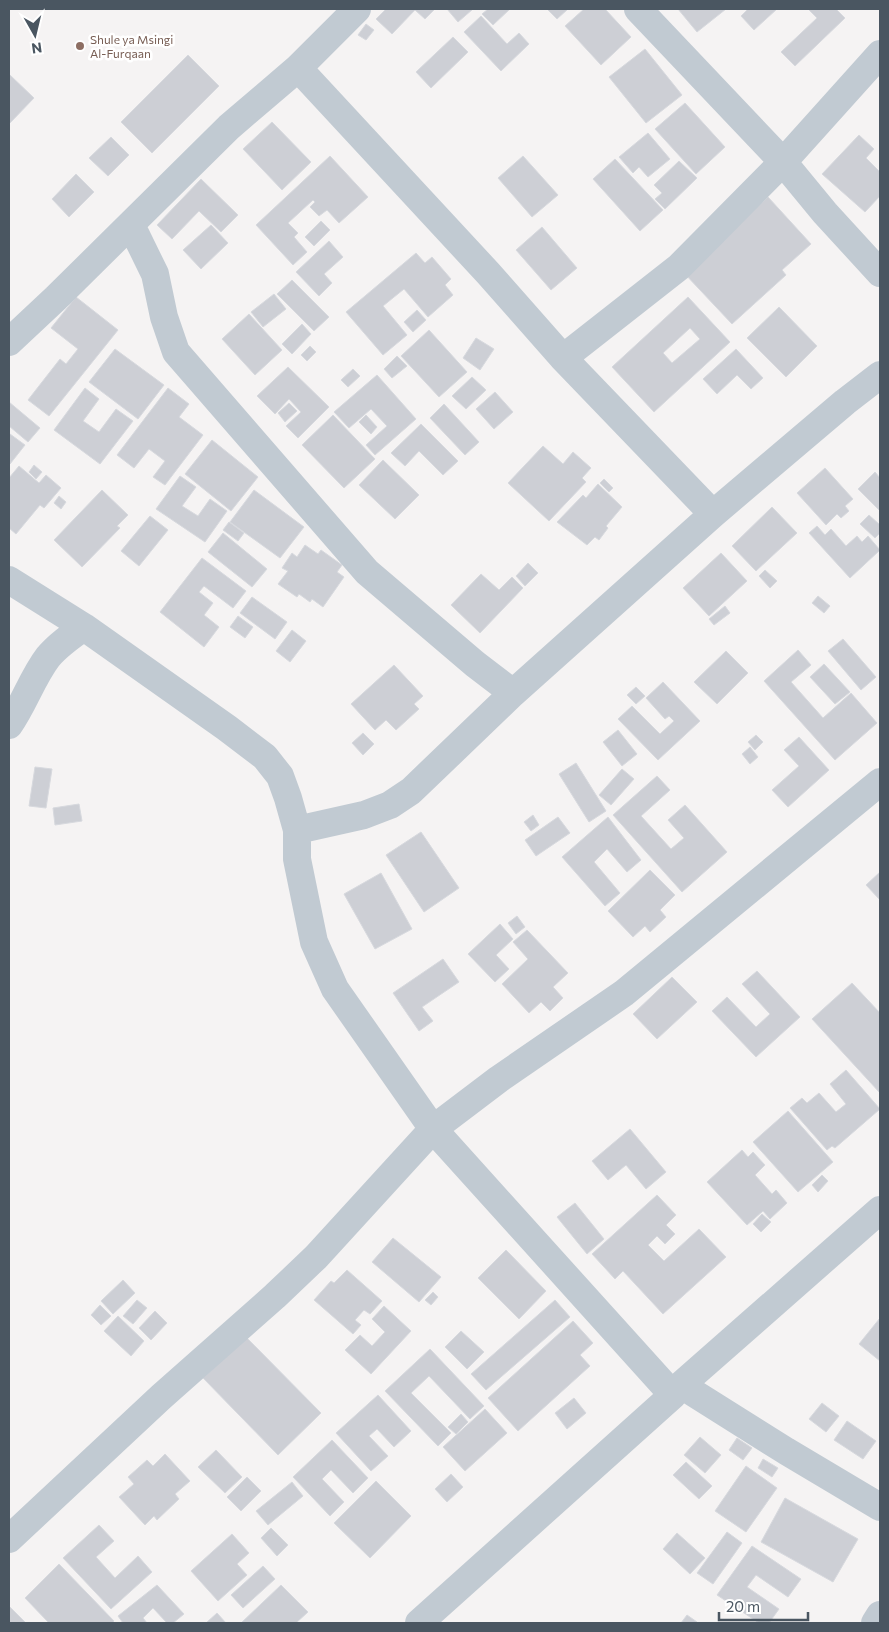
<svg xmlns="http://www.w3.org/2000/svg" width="889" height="1632" viewBox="0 0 889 1632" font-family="Commissioner,sans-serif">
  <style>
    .building { fill: #cdcfd5; stroke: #d7d9de; fill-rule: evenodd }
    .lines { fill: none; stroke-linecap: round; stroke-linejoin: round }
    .minor { stroke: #c1cad2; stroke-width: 28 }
    .education-dot { fill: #8d6e63; stroke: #fff; stroke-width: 2 }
    .labels { text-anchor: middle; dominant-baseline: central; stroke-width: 5; stroke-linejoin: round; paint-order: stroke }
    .education-label { font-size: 12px; fill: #785e54; stroke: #fff; text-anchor: start }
  </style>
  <rect width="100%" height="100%" fill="#f5f3f3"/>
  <!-- building -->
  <path class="building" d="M386 9H435L425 19 415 10 392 34 376 19Z
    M447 9H473L458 22Z
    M488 9H510L493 25 482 14Z
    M547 9H568L557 19Z
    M584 9H605L631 37 601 65 565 26Z
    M678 9H726L697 32Z
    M748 9H777L754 30 741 16Z
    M808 9H836L845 18 795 66 781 52 817 18Z
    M481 16 507 44 519 33 529 44 501 71 464 32Z
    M366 24 374 30 366 40 358 35Z
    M453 37 468 52 431 88 416 72Z
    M645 49 682 95 646 123 609 77Z
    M188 55 219 86 152 153 121 122Z
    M10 75 34 98 9 124V76Z
    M685 103 725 147 696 174 655 129Z
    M272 122 311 162 282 190 243 149Z
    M648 133 670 159 648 177 639 167 633 173 619 157Z
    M859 135 874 149 866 158 879 171 880 169V196L865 212 822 174Z
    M111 137 129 155 108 176 89 158Z
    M330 156 368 197 339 223 327 210 319 216 310 207 315 202 313 200 288 223 298 233 294 237 307 252 293 265 256 225Z
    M523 156 558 195 532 217 498 178Z
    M615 159 663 210 640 231 593 179Z
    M679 161 697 178 665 209 655 199 662 193 654 185Z
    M76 174 94 192 69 217 52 199Z
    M201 179 238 215 221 232 199 211 172 239 157 225Z
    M768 197 811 244 782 270 786 275 732 324 684 273Z
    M321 221 330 230 314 246 305 237Z
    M211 225 228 243 201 269 183 250Z
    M542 227 577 268 551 290 516 250Z
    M329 241 343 257 324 274 332 283 319 296 296 272Z
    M416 253 425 263 432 257 451 279 445 285 453 295 428 317 404 289 383 306 407 335 383 355 346 312Z
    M292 280 329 317 314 331 277 294Z
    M274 294 286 309 263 327 251 312Z
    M76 297 118 330 49 416 28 400 60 359 66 364 78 349 51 328Z
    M688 297 730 342 654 412 612 367ZM690 328 700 339 672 363 663 353Z
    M779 307 817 346 786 377 747 338Z
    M417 310 426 320 413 332 404 322Z
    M249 314 282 350 255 375 222 339Z
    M302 324 311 334 292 354 282 344Z
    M429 330 467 372 439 397 401 356Z
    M476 338 494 349 480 370 463 358Z
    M310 346 316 352 307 361 301 355Z
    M115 349 164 385 138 419 89 382Z
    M736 349 763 378 751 389 737 375 717 394 703 379Z
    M397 356 407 366 392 378 384 369Z
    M288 367 329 407 298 438 286 426 301 412 289 399 275 414 257 396Z
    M353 369 360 376 348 387 341 380Z
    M377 375 416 419 375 455 366 445 387 426 371 409 349 428 334 412Z
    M472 377 486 390 466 409 452 396Z
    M85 388 99 399 83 421 99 432 116 409 133 421 100 464 54 430Z
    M168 388 189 404 179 417 203 435 165 485 153 477 165 461 149 449 134 468 117 455Z
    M495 392 513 412 494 429 476 409Z
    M9 402 40 428 28 442 9 426Z
    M289 403 297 411 285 422 278 413Z
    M444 404 479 442 465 455 430 418Z
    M333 415 375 459 344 488 302 445Z
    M366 415 377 427 371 434 359 422Z
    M421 424 458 461 443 475 419 451 405 466 391 453Z
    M10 434 25 445 10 464 9 436Z
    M212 440 258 477 231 511 185 474Z
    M543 446 563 464 573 452 591 468 582 478 586 482 549 521 508 483Z
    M383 460 419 495 395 519 359 485Z
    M34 465 42 472 36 479 29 472Z
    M19 466 39 483 46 475 61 488 44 508 40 505 16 534 9 528V478Z
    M825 468 853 499 845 506 849 511 841 518 837 514 826 525 797 493Z
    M875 472 880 478V511L858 489Z
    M180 476 196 487 182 506 198 516 210 499 227 511 205 542 156 509Z
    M604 479 613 488 609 492 600 483Z
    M598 484 622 507 606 526 608 528 599 540 595 537 587 545 557 522 583 495 586 498Z
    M102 490 128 515 117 526 120 528 82 567 54 540Z
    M254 490 304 527 280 558 230 522Z
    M59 496 66 502 61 509 54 503Z
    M772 507 797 533 756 571 732 546Z
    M869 515 880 525V533L875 538 860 524Z
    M150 516 168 530 139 566 121 551Z
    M229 522 244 533 238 541 223 530Z
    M817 526 825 535 831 529 846 546 857 536 862 542 868 536 880 550 850 578 809 533Z
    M223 533 267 569 252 587 208 552Z
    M305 545 318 554 321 550 342 565 337 572 344 577 323 607 312 599 310 602 299 594 297 597 278 584 288 571 282 568 292 553 297 557Z
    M721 553 747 581 709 616 683 588Z
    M202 558 246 591 233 608 204 586 199 592 213 603 204 615 219 627 204 647 160 612Z
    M528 563 538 573 525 586 516 576Z
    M765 570 777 581 770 588 759 576Z
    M481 574 499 590 512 577 523 588 480 633 451 605Z
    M818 596 830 606 824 613 812 603Z
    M252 597 287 622 275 639 240 613Z
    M725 606 730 613 714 625 709 619Z
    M238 616 253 627 245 638 230 627Z
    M292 630 306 641 290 662 276 651Z
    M843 639 876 677 861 690 828 651Z
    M798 650 811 665 791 682 823 718 851 693 877 723 835 760 764 681Z
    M726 651 748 673 717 704 694 682Z
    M824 664 850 692 835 704 810 677Z
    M394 665 423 696 414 704 419 709 396 730 386 720 375 730 351 704Z
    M663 682 700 721 658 760 618 719 632 706 660 734 674 721 669 716 665 719 646 698Z
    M636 687 645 696 636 704 627 695Z
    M618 730 637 754 622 766 603 742Z
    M363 733 374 744 363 755 352 743Z
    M756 735 763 742 755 750 748 742Z
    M799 737 829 770 788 807 772 790 799 766 784 750Z
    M750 747 758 757 750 764 742 754Z
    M576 763 606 811 589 822 559 774Z
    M35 767 52 769 46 808 29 806Z
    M622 769 634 779 611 805 599 795Z
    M657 776 670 790 641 816 671 849 684 838 668 820 685 805 727 852 682 892 613 815Z
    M79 804 82 821 55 825 53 808Z
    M533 815 539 825 531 831 524 822Z
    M558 817 570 833 536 856 525 840Z
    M608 817 641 860 627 872 607 849 594 862 620 893 605 906 562 857Z
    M421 832 459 888 424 912 386 855Z
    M650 870 675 895 660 910 666 917 650 932 645 926 633 937 608 911Z
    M880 872V900L866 885Z
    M381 873 412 929 375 949 344 894Z
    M517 916 525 927 516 934 508 923Z
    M500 924 513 939 496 955 509 969 495 982 468 954Z
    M527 930 568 973 553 987 563 998 550 1011 541 1002 529 1013 502 984 528 959 513 942Z
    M443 959 459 982 422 1007 433 1021 419 1031 393 993Z
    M757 971 800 1017 756 1057 712 1011 727 997 756 1027 770 1014 742 984Z
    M672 977 697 1002 657 1039 633 1014Z
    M852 983 880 1013V1093L812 1019Z
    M846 1070 880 1109 835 1148 832 1146 827 1150 790 1108 802 1098 807 1103 819 1093 836 1112 846 1104 830 1084Z
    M788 1111 833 1162 798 1192 753 1142Z
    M630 1129 666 1172 646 1189 626 1165 608 1180 592 1161Z
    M742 1150 748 1157 753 1152 765 1165 755 1175 772 1194 776 1190 787 1203 770 1219 763 1211 747 1225 707 1182Z
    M822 1175 828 1181 818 1192 812 1185Z
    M657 1195 676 1215 666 1225 675 1234 665 1244 657 1236 648 1245 664 1261 699 1229 726 1257 663 1314 623 1271 615 1279 592 1254Z
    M575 1203 604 1239 587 1254 557 1217Z
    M762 1214 771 1222 761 1232 753 1224Z
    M393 1238 441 1277 419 1302 372 1262Z
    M506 1250 546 1291 519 1319 478 1278Z
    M347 1270 382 1301 370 1314 364 1310 355 1320 361 1325 353 1334 314 1300 331 1281 334 1283Z
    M123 1280 135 1293 113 1314 101 1301Z
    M433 1292 438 1297 431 1305 425 1300Z
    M137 1300 147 1308 133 1324 123 1316Z
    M555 1300 570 1317 486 1390 471 1374Z
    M100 1305 111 1316 101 1325 91 1315Z
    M384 1306 411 1331 371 1374 345 1350 360 1335 372 1346 385 1332 372 1319Z
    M155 1311 167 1323 151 1340 139 1328Z
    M118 1316 144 1341 131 1356 104 1331Z
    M880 1318V1361L859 1344Z
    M573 1321 593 1343 580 1355 590 1366 518 1431 488 1398Z
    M461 1331 484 1352 467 1369 445 1347Z
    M246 1337 321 1413 278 1455 203 1378Z
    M430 1349 484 1406 470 1419 429 1376 411 1393 451 1433 438 1446 385 1391Z
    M378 1395 411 1431 394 1447 377 1429 369 1436 388 1456 371 1471 336 1433Z
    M574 1398 586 1413 567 1429 555 1413Z
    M822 1403 839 1416 826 1432 809 1419Z
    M485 1409 507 1433 465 1471 443 1447Z
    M461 1414 468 1422 456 1434 448 1427Z
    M847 1421 876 1441 863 1459 834 1440Z
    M700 1437 721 1455 705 1473 684 1455Z
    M737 1438 752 1448 743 1460 729 1450Z
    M332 1440 368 1478 353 1493 331 1470 322 1479 344 1502 330 1516 293 1477Z
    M216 1450 242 1477 225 1493 198 1467Z
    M165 1454 190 1481 175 1494 179 1499 157 1520 154 1516 145 1525 119 1497 134 1484 128 1477 147 1460 153 1466Z
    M763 1459 778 1468 772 1477 758 1468Z
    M686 1462 712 1486 699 1499 673 1475Z
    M746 1466 777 1488 746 1532 715 1511Z
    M451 1474 463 1487 447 1502 435 1489Z
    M247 1477 261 1491 241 1511 227 1497Z
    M376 1481 411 1516 370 1558 334 1523Z
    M292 1482 303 1496 268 1525 256 1511Z
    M785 1498 858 1539 833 1582 761 1542Z
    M99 1525 114 1541 96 1557 115 1578 138 1556 152 1572 111 1609 63 1558Z
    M271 1528 288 1545 277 1556 261 1538Z
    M727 1532 742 1543 713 1584 697 1573Z
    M677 1533 705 1558 690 1574 663 1549Z
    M232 1534 249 1553 237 1564 247 1575 218 1601 191 1571Z
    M752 1546 801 1579 788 1597 756 1575 747 1587 779 1609 769 1623H759L717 1595Z
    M59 1564 114 1621 112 1623H49L25 1598Z
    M263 1566 275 1579 243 1608 231 1595Z
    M157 1585 184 1614 173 1623H167L153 1608 143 1618 147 1623H123L118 1616Z
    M281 1585 308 1612 296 1623H241Z
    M9 1606 26 1623H9Z
    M217 1613 226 1623H206Z
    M687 1615 697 1622 696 1623H681Z"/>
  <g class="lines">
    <!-- minor -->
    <path class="minor" d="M638 9 783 162 825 213 880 273
      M298 68 488 273 563 358 713 514
      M131 225 155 274 164 317 176 352 367 572 475 664 513 693
      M9 342 56 298 229 127 298 68 357 9
      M563 358 679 267 783 162 880 54
      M9 580 84 627 227 728 265 757 280 776 288 798 297 830V859L314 942 335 989 433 1129 673 1395
      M9 725C24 704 32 678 48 657 58 645 71 636 84 627
      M297 830 364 815 390 805 411 791 513 693 713 514 845 402 880 375
      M681 1385 786 1451 880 1507
      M9 1539 161 1397 275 1296 316 1257 433 1129 499 1079 624 993 880 782
      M419 1623 673 1395 681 1385 880 1210
      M875 1623 880 1615"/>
  </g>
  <!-- markers -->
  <circle class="education-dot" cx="80" cy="46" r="5"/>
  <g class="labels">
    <!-- education labels -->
    <g class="education-label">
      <text x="90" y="39">Shule ya Msingi<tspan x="90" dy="14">Al-Furqaan</tspan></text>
    </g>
  </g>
  <!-- border -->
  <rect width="889" height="1632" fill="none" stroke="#4a5661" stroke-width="20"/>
  <!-- north arrow -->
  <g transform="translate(35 35) rotate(172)" stroke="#ffffff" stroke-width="4" paint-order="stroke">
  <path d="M0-4L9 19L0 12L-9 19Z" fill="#4a5661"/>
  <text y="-8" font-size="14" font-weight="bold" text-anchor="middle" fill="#4a5661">N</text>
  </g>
  <!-- scale -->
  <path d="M719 1612v8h89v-8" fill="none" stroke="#4a5661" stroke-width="2.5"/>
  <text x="726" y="1612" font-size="15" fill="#4a5661" stroke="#ffffff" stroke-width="4" paint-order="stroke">20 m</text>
</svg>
